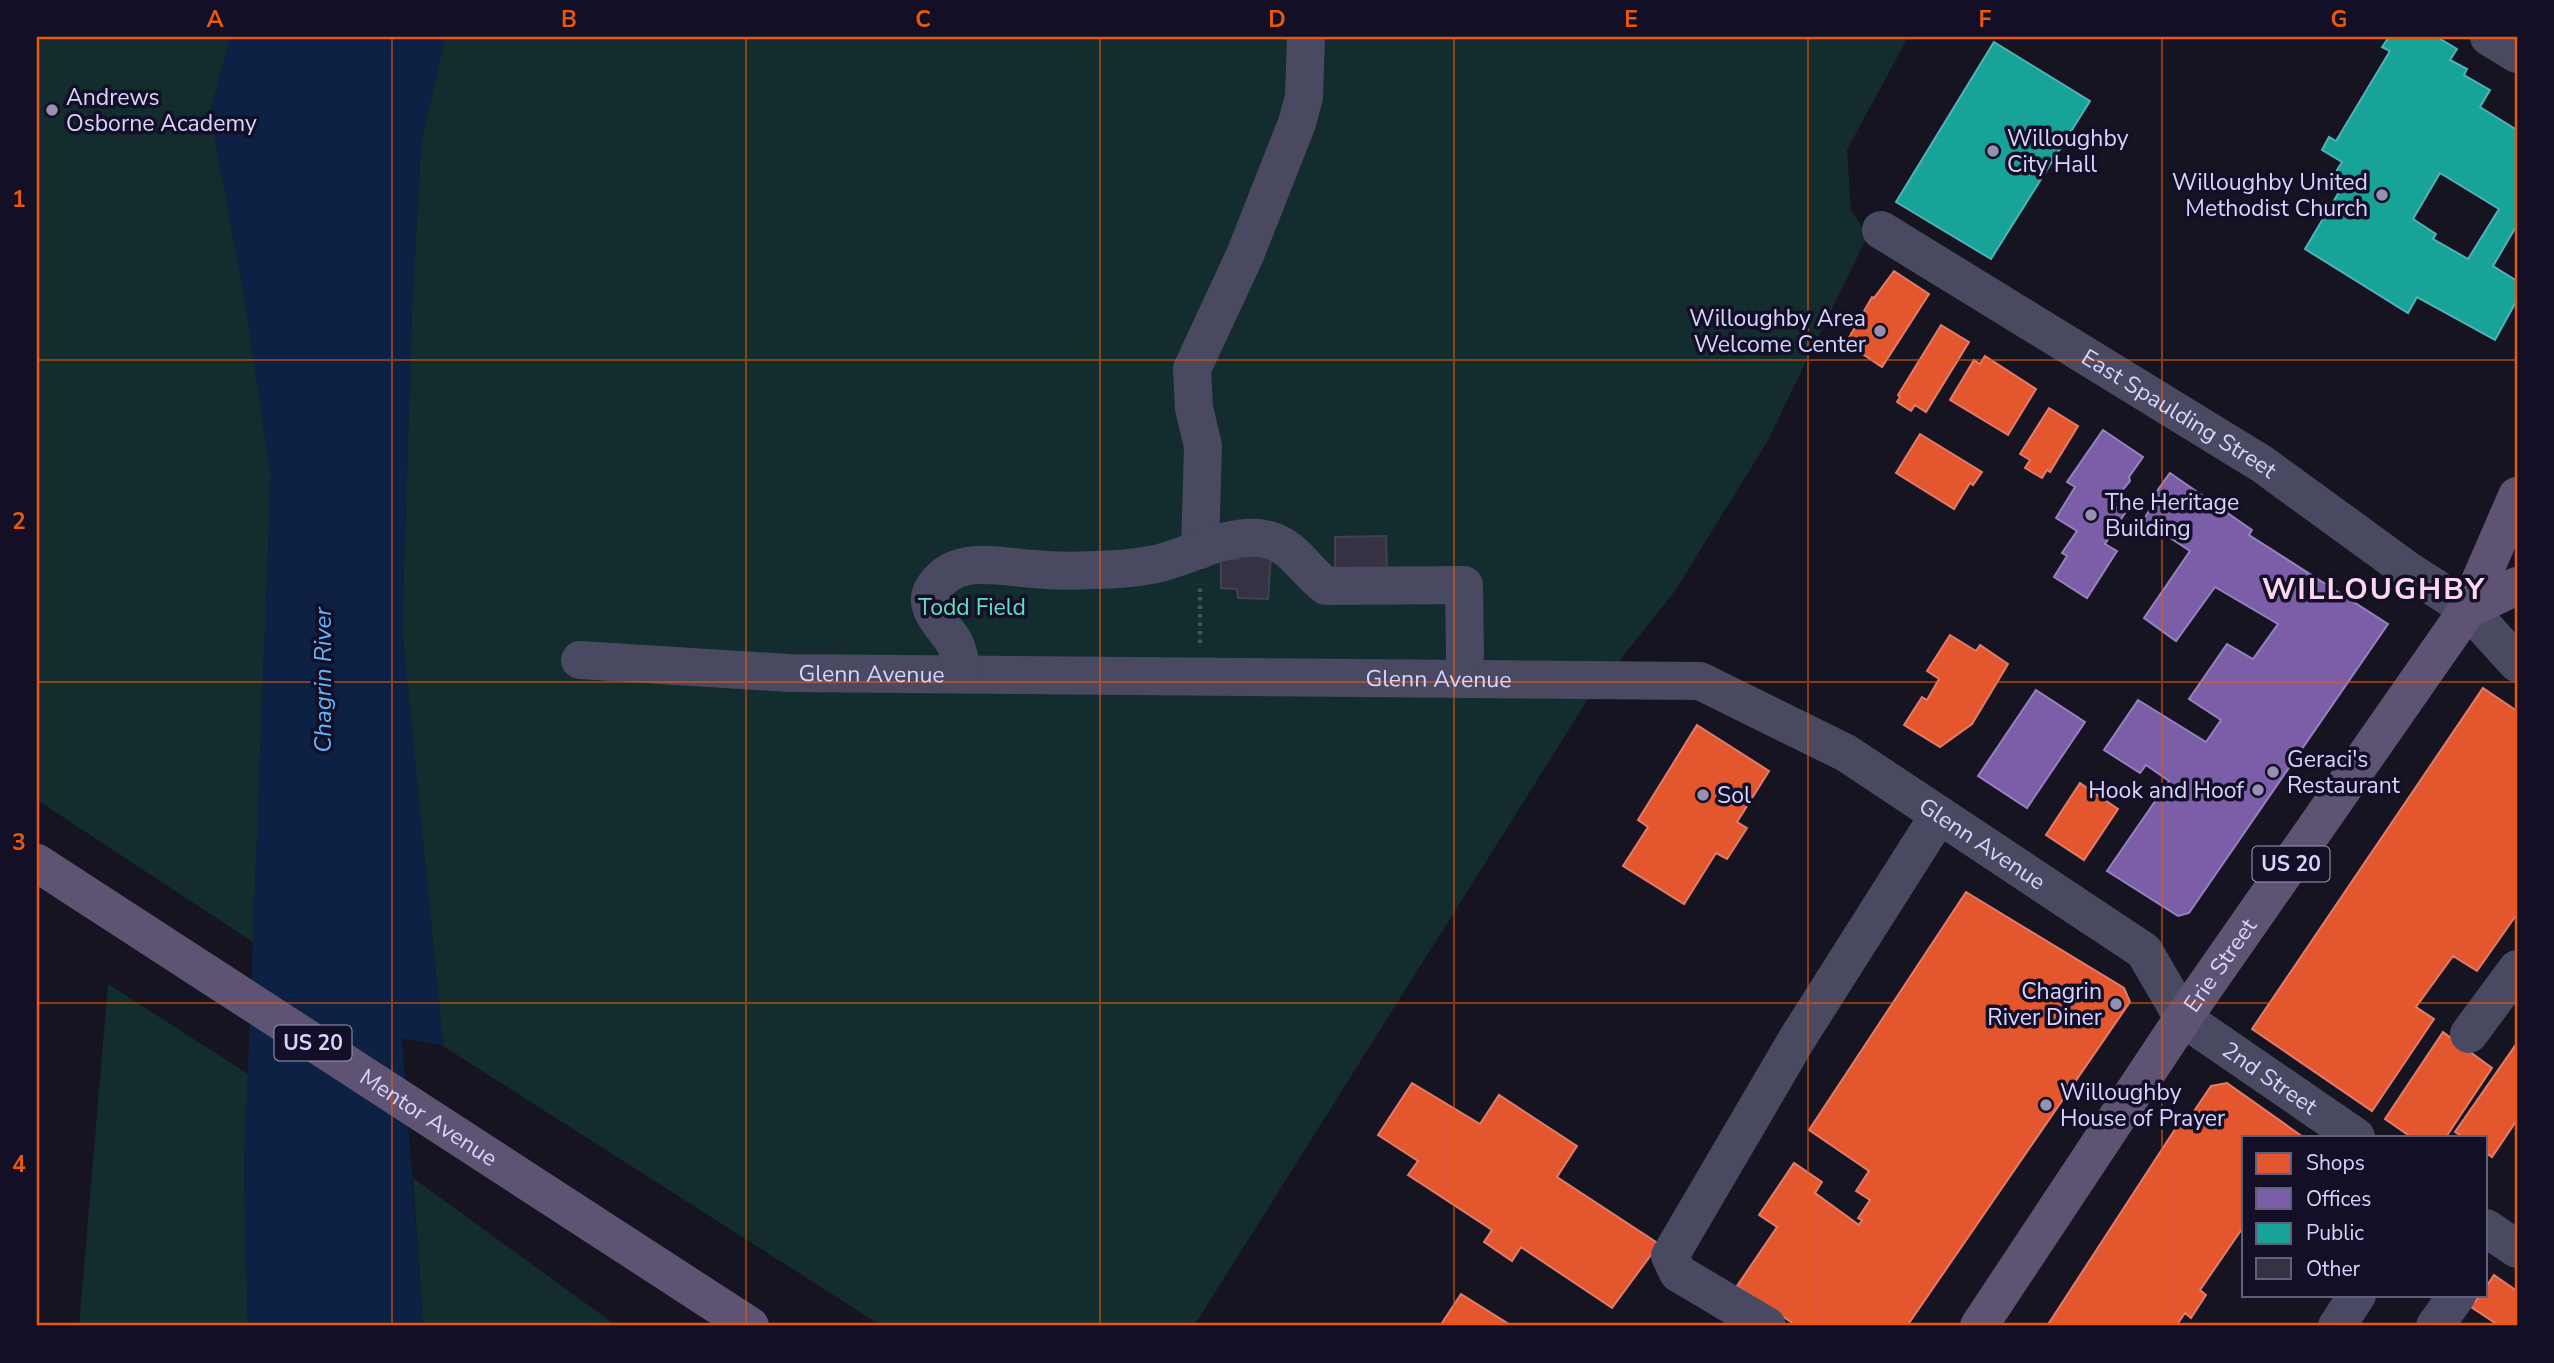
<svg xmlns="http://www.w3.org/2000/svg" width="2554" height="1363" viewBox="0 0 2554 1363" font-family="'Nunito Sans',sans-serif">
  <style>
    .green { fill: #132c2d }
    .water { fill: #0d2144 }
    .shops { fill: #e4572e; stroke: #e17c6d; stroke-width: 2 }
    .offices { fill: #7b5ea7; stroke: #9781c1; stroke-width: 2 }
    .public { fill: #17a398; stroke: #51b2b7; stroke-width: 2; fill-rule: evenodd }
    .building { fill: #343243; stroke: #433f54; stroke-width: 2 }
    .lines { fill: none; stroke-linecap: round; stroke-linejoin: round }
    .path { stroke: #44505f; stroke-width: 4.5; stroke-dasharray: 3.5 5; stroke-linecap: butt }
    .minor { stroke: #4a4962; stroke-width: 38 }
    .major { stroke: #5e5373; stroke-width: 38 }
    .grid { fill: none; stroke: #e8590c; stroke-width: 2; stroke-opacity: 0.55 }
    .poi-dot { fill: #9591b1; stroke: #130f26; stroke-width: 2.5 }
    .labels { text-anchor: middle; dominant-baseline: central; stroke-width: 7; stroke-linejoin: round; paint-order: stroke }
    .shield { fill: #130f26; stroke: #9e99be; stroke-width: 2 }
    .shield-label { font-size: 21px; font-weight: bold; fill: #d9d4ff }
    .poi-label { font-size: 23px; fill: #d9d4ff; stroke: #130f26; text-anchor: start }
    .street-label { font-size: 23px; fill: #d9d4ff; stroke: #130f26 }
    .park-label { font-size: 23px; fill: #5fe0c0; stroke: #130f26 }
    .water-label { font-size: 24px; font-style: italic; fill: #62b6ff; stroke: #130f26 }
    .district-label { font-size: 30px; font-weight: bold; letter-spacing: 2px; fill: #ffd6f0; stroke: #130f26 }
    .neatline { fill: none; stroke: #e8590c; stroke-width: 2.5 }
    .grid-label { font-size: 23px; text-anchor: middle; font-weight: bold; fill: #e8590c }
  </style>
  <rect width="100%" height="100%" fill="#161421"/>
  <!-- green -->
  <path class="green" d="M37 37H230L210 114 242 283 271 475 253 942 37 800Z
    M445 37H1908L1847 150 1851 210 1868 235 1767 442 1675 591 1585 704 1194 1326H882L443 1046 402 629 412 310 421 143Z
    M108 984 248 1074 244 1170 248 1326H79Z
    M413 1178 617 1326H423Z"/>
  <!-- water -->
  <path class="water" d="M230 37H445L421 143 412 310 402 629 443 1046 402 1038 423 1326H248L244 1170 271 475 242 283 210 114Z"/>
  <!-- shops -->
  <path class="shops" d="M1894 271 1929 294 1882 367 1846 343 1872 297 1874 298Z
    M1941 325 1969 342 1926 412 1915 405 1911 411 1897 402 1900 397 1898 395Z
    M1985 356 2036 389 2008 435 1950 400 1974 360 1980 364Z
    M2049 408 2078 426 2050 472 2047 470 2042 478 2025 468 2030 460 2020 454Z
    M1920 434 1982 472 1973 485 1970 483 1954 509 1896 473Z
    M1950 635 1976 651 1980 645 2008 664 1972 724 1940 747 1904 725 1922 697 1927 700 1939 679 1927 671Z
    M2483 688 2517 711V914L2477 971 2453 956 2416 1007 2434 1019 2372 1111 2252 1029Z
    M1697 725 1769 771 1737 822 1747 828 1727 859 1716 853 1684 904 1623 866 1648 827 1638 820Z
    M2080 783 2118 809 2084 860 2046 835Z
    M1966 892 2124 988 2130 1002 1907 1326H1797L1737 1286 1777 1227 1759 1215 1794 1163 1822 1182 1815 1193 1859 1225 1862 1220 1858 1218 1870 1200 1856 1191 1869 1171 1809 1130Z
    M2443 1032 2492 1068 2446 1137H2411L2385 1119Z
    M2517 1043V1120L2492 1157 2486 1153V1137H2463L2455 1132Z
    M1412 1083 1480 1124 1499 1095 1577 1146 1557 1177 1659 1244 1612 1308 1521 1247 1512 1261 1484 1242 1492 1230 1408 1175 1418 1161 1378 1135Z
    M2227 1083 2303 1137H2244V1226L2200 1290 2206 1295 2191 1318 2185 1313 2176 1326H2047L2181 1120 2186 1123 2211 1086Z
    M2494 1275 2517 1291V1326H2492L2495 1323 2471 1307 2480 1295H2486V1287Z
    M1461 1294 1512 1326H1440Z"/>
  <!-- offices -->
  <path class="offices" d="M2103 430 2143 457 2129 477 2130 481 2111 504 2125 513 2105 544 2117 551 2087 598 2054 577 2067 556 2062 553 2077 531 2056 518 2075 487 2067 482Z
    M2170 473 2252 530 2249 535 2388 624 2189 913 2178 916 2107 871 2169 781 2146 765 2140 773 2104 750 2138 700 2206 742 2221 720 2189 699 2227 644 2253 659 2278 624 2215 587 2176 641 2144 618 2190 551 2143 520 2156 501 2152 498Z
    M2036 690 2085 722 2027 808 1978 776Z"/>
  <!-- public -->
  <path class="public" d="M2389 37H2437L2457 49 2450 60 2467 69 2464 75 2490 90 2480 107 2517 130V225L2493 266 2517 281V300L2495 340 2417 297 2408 313 2305 249 2345 182 2334 175 2342 162 2322 150 2329 137 2336 141 2390 51 2382 47ZM2440 173 2499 209 2468 259 2433 239 2436 234 2413 219Z
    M1994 42 2090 101 1991 259 1896 202Z"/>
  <!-- building -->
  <path class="building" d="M1386 536 1387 570 1335 571V537Z
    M1241 552 1271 554 1268 599 1238 598 1237 589 1221 588V558L1238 559Z"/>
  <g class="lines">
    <!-- path -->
    <path class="path" d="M1200 643V586"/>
    <!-- minor -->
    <g class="minor">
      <path d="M2489 37 2517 54"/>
      <path id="s1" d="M1881 230 2262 464 2409 571 2468 609 2517 663"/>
      <path d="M1200 550 1203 446 1194 408 1192 369 1245 255 1297 123 1304 97 1306 37"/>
      <path id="s2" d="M580 660 789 673 1700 681 1846 753 2144 951 2183 1018 2356 1137"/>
      <path d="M962 673C960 663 959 650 954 642 946 628 923 609 932 591 953 553 999 567 1034 569 1053 571 1073 571 1092 570 1113 570 1135 568 1156 564 1191 556 1232 530 1269 540 1293 546 1306 571 1326 586L1464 585 1465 656"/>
      <path d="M2469 1034 2517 969"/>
      <path d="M2486 1228 2517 1249"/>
      <path d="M1767 1326 1678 1273 1670 1256 1797 1039 1939 815"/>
      <path d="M2337 1326 2357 1295"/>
      <path d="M2435 1326 2457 1295"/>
    </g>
    <!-- major -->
    <g class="major">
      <path d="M2468 609 2517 586"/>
      <path id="s3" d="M37 863 750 1326"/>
      <path id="s4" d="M1979 1326 2183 1018 2468 609 2517 496"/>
    </g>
  </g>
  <!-- grid -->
  <path class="grid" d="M392 37V1326M746 37V1326M1100 37V1326M1454 37V1326M1808 37V1326M2162 37V1326M37 360H2517M37 682H2517M37 1003H2517"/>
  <!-- markers -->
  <g class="poi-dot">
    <circle cx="52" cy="110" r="7"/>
    <circle cx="1993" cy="151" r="7"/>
    <circle cx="2382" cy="195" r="7"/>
    <circle cx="1880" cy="331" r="7"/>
    <circle cx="2091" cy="515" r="7"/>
    <circle cx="2273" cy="772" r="7"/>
    <circle cx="2258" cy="790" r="7"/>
    <circle cx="1703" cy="795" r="7"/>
    <circle cx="2116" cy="1004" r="7"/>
    <circle cx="2046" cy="1105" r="7"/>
  </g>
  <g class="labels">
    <!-- shield labels -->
    <g class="shield">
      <rect x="2252.5" y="846.5" width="77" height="35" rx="5"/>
      <rect x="274.5" y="1025.5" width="77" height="35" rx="5"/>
    </g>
    <g class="shield-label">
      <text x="2291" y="864">US 20</text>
      <text x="313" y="1043">US 20</text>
    </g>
    <!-- poi labels -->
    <g class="poi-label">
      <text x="66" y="97">Andrews<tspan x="66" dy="26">Osborne Academy</tspan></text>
      <text x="2007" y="138">Willoughby<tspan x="2007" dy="26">City Hall</tspan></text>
      <text x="2368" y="182" text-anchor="end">Willoughby United<tspan x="2368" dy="26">Methodist Church</tspan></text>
      <text x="1866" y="318" text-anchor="end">Willoughby Area<tspan x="1866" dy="26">Welcome Center</tspan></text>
      <text x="2105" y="502">The Heritage<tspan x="2105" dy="26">Building</tspan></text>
      <text x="2287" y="759">Geraci's<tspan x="2287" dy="26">Restaurant</tspan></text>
      <text x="2244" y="790" text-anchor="end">Hook and Hoof</text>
      <text x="1717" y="795">Sol</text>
      <text x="2102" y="991" text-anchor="end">Chagrin<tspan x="2102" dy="26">River Diner</tspan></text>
      <text x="2060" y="1092">Willoughby<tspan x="2060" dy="26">House of Prayer</tspan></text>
    </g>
    <!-- street labels -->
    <g class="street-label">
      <text stroke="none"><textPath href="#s1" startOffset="350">East Spaulding Street</textPath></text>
      <text stroke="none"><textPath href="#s2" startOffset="292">Glenn Avenue</textPath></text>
      <text stroke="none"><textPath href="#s2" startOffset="859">Glenn Avenue</textPath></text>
      <text stroke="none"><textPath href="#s2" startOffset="1447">Glenn Avenue</textPath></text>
      <text stroke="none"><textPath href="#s4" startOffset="434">Erie Street</textPath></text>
      <text stroke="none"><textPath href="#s2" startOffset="1824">2nd Street</textPath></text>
      <text stroke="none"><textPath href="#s3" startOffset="467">Mentor Avenue</textPath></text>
    </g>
    <!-- park labels -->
    <g class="park-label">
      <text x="972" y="607">Todd Field</text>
    </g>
    <!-- water labels -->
    <g class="water-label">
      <text transform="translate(323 680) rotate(-90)">Chagrin River</text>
    </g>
    <!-- district labels -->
    <g class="district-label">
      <text x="2374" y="589">WILLOUGHBY</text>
    </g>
  </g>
  <!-- border -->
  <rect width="2554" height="1363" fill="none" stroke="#130f26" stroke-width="77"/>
  <!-- legend -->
  <rect x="2242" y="1136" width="245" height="161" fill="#130f26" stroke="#625e7d" stroke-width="2"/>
  <rect x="2256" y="1153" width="35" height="21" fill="#e4572e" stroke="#625e7d" stroke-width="2"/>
  <text x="2306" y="1170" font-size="21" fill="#d9d4ff">Shops</text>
  <rect x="2256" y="1188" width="35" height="21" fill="#7b5ea7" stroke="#625e7d" stroke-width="2"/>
  <text x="2306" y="1206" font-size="21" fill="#d9d4ff">Offices</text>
  <rect x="2256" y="1223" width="35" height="21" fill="#17a398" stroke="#625e7d" stroke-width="2"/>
  <text x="2306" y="1240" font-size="21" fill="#d9d4ff">Public</text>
  <rect x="2256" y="1258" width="35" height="21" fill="#343243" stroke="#625e7d" stroke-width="2"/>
  <text x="2306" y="1276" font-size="21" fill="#d9d4ff">Other</text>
  <rect x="38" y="38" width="2478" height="1286" class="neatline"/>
  <g class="grid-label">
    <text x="215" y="27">A</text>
    <text x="569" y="27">B</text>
    <text x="923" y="27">C</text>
    <text x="1277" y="27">D</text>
    <text x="1631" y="27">E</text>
    <text x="1985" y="27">F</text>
    <text x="2339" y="27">G</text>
    <text x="19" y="207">1</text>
    <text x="19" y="529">2</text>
    <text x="19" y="850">3</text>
    <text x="19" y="1172">4</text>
  </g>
</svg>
